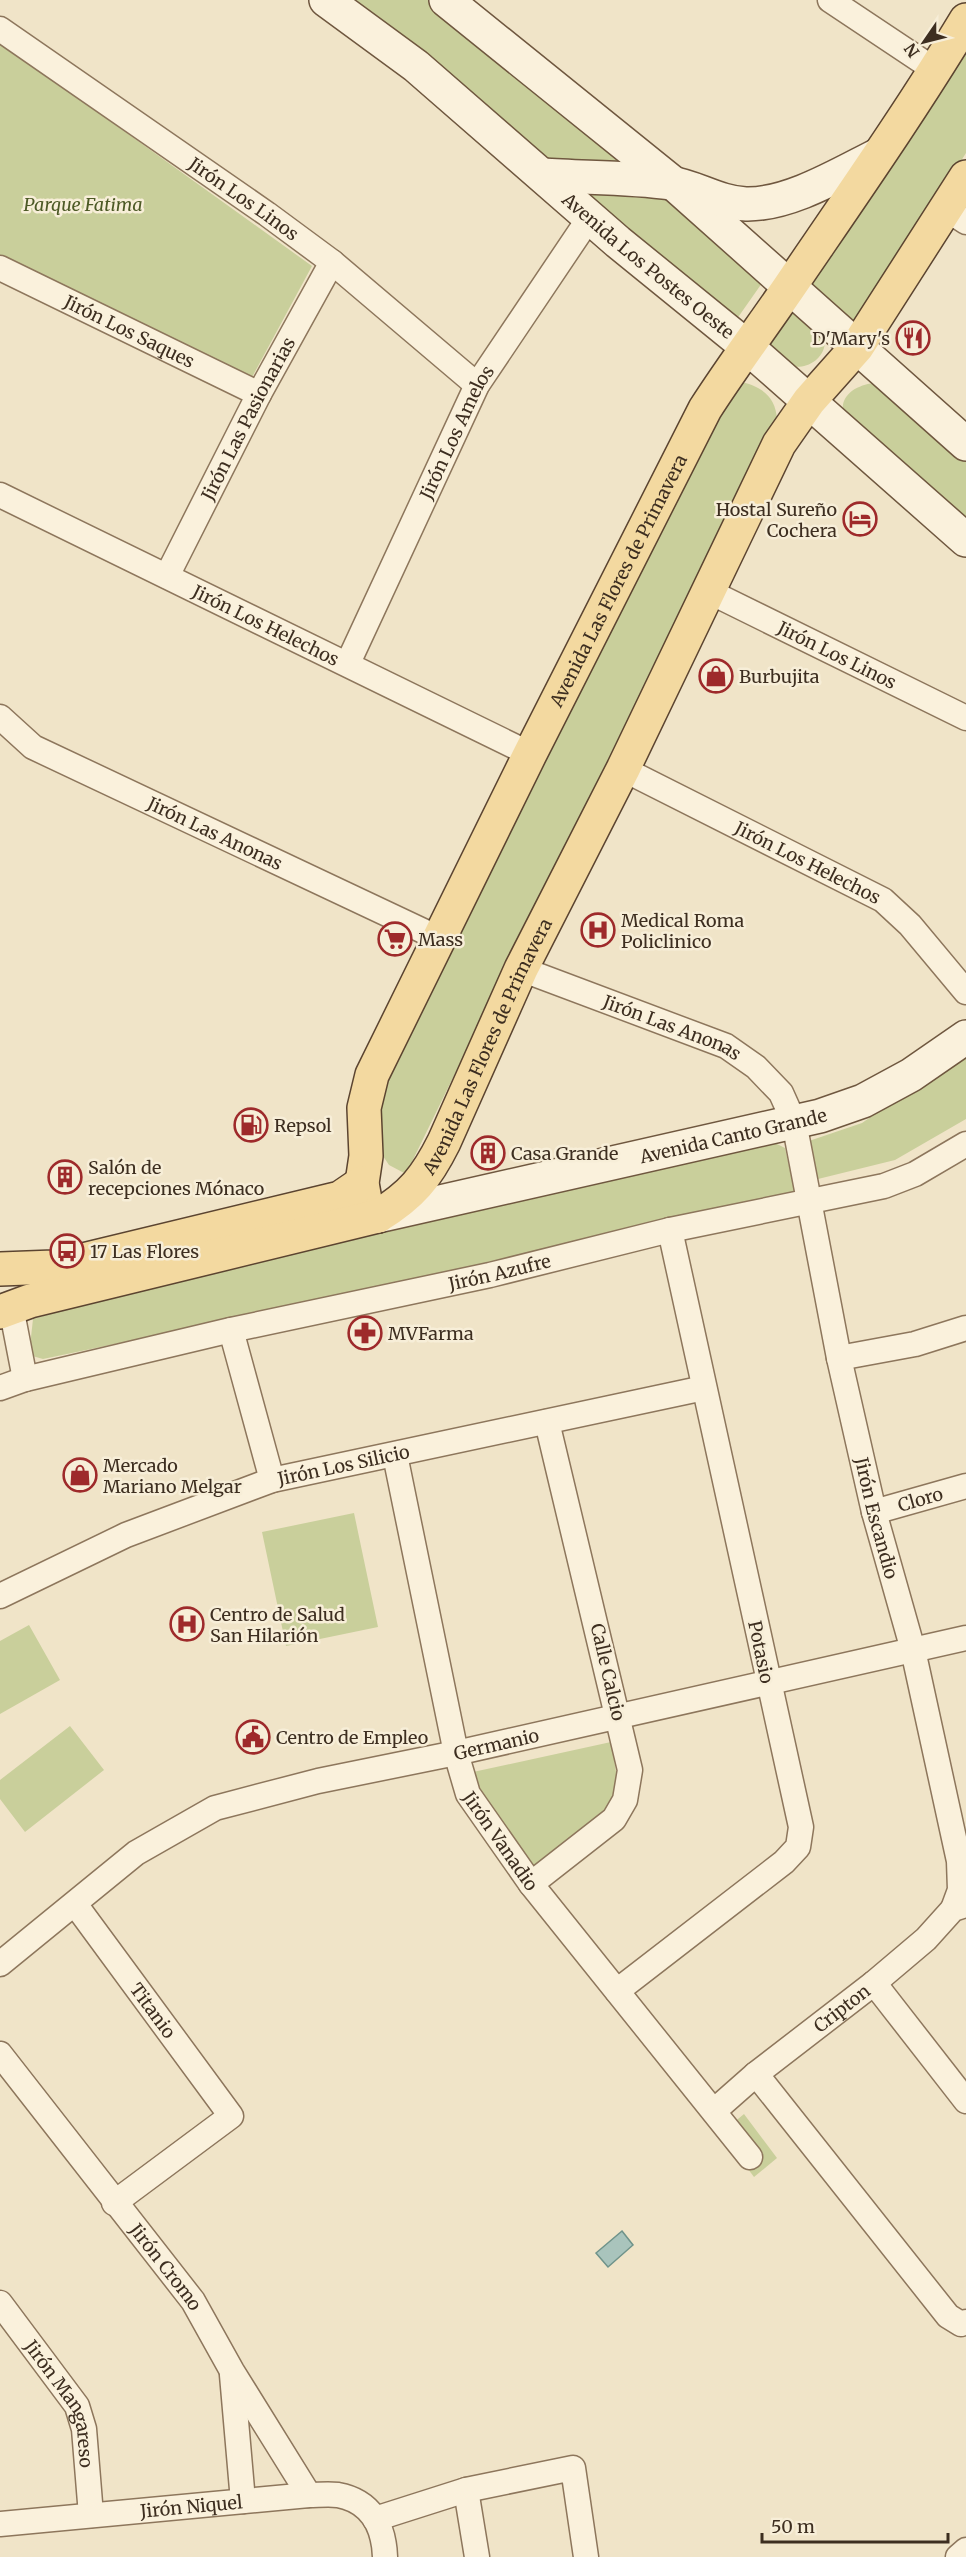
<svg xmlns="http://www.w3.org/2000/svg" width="966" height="2557" viewBox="0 0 966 2557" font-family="Merriweather,serif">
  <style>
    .green { fill: #c9cf9b }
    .water { fill: #a9c4bc; stroke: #6f938a; stroke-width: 1.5 }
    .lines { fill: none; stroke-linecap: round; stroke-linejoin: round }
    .street-casing { stroke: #8d765c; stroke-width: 27 }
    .secondary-casing { stroke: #6f573f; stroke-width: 36 }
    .primary-casing { stroke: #5b4430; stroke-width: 36 }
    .street { stroke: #faf1dc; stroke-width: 24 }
    .secondary { stroke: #faf1dc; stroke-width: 33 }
    .primary { stroke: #f3d9a0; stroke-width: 33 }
    .labels { text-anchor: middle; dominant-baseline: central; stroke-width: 5; stroke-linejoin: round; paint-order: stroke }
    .street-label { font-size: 18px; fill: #3d2e20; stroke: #f7eed8 }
    .park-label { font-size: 18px; font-style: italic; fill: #4d5a26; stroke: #f7eed8 }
    .poi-label { font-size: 18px; fill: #3d2e20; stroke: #f7eed8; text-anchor: start }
  </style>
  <rect width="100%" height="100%" fill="#f0e4c8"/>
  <!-- green -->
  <path class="green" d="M345 0H434L634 163 546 165Z
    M0 42 312 266 251 379 0 256Z
    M966 42V153L859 321 845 322 807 285Z
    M652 186 767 276 734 323 582 193Z
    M802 312 823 329C824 333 826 339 825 343 822 370 783 376 772 351 771 347 771 341 770 337L786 315Z
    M738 381C760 386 776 395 777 420L736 497 406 1174 389 1165 379 1150 375 1124 385 1080 451 944Z
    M881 382 966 461V531L843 416C843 412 842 405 844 401 850 387 868 383 881 382Z
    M966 1051V1119L895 1160 818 1179 806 1142 862 1123Z
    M775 1143 785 1148 795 1193 791 1203 43 1359 29 1355 33 1319 242 1258Z
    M354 1513 378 1627 286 1646 262 1532Z
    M29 1625 60 1680 0 1714V1641Z
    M70 1726 104 1770 25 1832 0 1799V1780Z
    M611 1742 619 1789 612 1807 525 1885 469 1786 473 1772Z
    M744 2114 777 2158 754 2177 721 2133Z"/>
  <!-- water -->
  <path class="water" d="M622 2231 633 2245 608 2267 596 2253Z"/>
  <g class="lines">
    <!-- street casing -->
    <g class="street-casing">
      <g id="street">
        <path d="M830 0 935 70"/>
        <path id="s1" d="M0 29 267 214 332 262 477 385"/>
        <path d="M946 209 966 222"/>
        <path id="s2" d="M0 268 259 394"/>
        <path id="s3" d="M0 495 530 754"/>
        <path id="s4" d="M167 576 259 394 332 262"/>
        <path id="s5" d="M708 591 966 718"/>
        <path id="s6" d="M348 663 477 385 590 217"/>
        <path id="s7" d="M0 717 33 747 438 938"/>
        <path id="s8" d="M623 769 883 900 910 925 966 992"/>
        <path id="s9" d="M521 969 726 1046 756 1067 781 1093 794 1122 839 1358 874 1512 913 1650 959 1861 960 1890 953 1909"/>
        <path d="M11 1307 25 1379"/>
        <path d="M231 1330 272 1480"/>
        <path d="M839 1358 915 1344 966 1328"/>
        <path id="s10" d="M0 1388 25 1379 231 1330 490 1275 670 1230 884 1186 915 1174 966 1144"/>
        <path id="s11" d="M395 1455 456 1753 468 1794 531 1884 750 2157"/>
        <path id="s12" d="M874 1512 966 1486"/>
        <path id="s13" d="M0 1596 126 1535 272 1480 704 1388"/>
        <path d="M531 1884 614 1819 625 1800 630 1770 547 1422"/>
        <path id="s14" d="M75 1904 231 2116 114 2203"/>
        <path id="s15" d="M0 1964 136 1853 215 1808 318 1781 456 1753 966 1638"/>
        <path d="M874 1983 966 2101"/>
        <path d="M617 1991 784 1862 798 1847 801 1827 670 1230"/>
        <path id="s16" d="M0 2054 193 2301 232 2371 309 2495"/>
        <path d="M756 2074 948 2316 961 2324 966 2322"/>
        <path id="s17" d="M714 2111 756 2074 874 1983 926 1939 953 1909 966 1905"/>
        <path id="s18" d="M0 2303 77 2406 84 2429 91 2515"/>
        <path d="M232 2375 243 2501"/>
        <path d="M466 2490 477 2557"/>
        <path d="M375 2519 466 2490 573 2468 586 2557"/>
        <path id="s19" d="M0 2524 309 2495C318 2495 329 2494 338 2495 371 2501 384 2526 385 2557"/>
        <path d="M958 2557 966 2550"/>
      </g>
    </g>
    <!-- secondary casing -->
    <g class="secondary-casing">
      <g id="secondary">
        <path id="s20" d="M326 0 416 66 618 242 746 346 966 540"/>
        <path d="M446 0 673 183 966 444"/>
        <path d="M542 175C585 178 629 177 671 183 696 187 719 203 746 204 789 205 840 174 878 155"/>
        <path id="s21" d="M378 1216 820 1116 863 1101 911 1075 966 1037"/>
      </g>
    </g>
    <!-- primary casing -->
    <g class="primary-casing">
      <g id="primary">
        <path id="s22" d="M378 1216 371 1211 365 1200 362 1183 366 1156 364 1108 372 1075 530 754 705 409C732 367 762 327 790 286 850 198 911 111 966 20"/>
        <path d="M0 1269 54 1267 340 1198 362 1183"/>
        <path id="s23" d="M0 1312 30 1301 378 1216C412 1195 426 1178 444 1142L521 969 623 769 779 444 809 401 857 347 966 177"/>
      </g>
    </g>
    <!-- street -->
    <use href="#street" class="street"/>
    <!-- secondary -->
    <use href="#secondary" class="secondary"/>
    <!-- primary -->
    <use href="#primary" class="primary"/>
  </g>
  <!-- icons -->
  <defs>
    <g id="restaurant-ring" transform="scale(1.725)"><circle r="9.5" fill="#f7eed8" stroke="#9e2a2b" stroke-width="1.5"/><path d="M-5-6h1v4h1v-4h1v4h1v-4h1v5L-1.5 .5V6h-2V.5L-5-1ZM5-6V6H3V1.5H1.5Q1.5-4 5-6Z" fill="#9e2a2b"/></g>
    <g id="hotel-ring" transform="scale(1.725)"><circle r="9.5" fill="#f7eed8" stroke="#9e2a2b" stroke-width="1.5"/><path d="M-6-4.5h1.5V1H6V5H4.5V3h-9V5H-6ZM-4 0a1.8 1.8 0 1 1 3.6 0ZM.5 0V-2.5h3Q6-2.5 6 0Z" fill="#9e2a2b"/></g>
    <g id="shop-ring" transform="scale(1.725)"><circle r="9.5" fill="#f7eed8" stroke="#9e2a2b" stroke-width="1.5"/><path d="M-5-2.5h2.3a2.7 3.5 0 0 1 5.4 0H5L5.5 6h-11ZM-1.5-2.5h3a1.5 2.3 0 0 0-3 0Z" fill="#9e2a2b"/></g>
    <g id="hospital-ring" transform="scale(1.725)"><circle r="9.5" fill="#f7eed8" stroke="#9e2a2b" stroke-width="1.5"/><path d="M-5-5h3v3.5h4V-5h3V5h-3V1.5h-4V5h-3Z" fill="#9e2a2b"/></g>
    <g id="supermarket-ring" transform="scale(1.725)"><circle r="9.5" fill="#f7eed8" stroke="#9e2a2b" stroke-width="1.5"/><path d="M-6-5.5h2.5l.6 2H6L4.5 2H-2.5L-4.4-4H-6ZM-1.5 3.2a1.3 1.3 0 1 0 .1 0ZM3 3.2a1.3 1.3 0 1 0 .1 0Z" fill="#9e2a2b"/></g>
    <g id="fuel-ring" transform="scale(1.725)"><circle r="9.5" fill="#f7eed8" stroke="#9e2a2b" stroke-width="1.5"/><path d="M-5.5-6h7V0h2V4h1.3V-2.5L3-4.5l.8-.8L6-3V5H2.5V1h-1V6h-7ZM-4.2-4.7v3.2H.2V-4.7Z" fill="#9e2a2b"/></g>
    <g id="building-ring" transform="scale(1.725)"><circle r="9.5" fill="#f7eed8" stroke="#9e2a2b" stroke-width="1.5"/><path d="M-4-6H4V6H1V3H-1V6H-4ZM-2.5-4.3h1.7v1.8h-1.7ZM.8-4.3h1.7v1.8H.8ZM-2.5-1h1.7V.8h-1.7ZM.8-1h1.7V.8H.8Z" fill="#9e2a2b"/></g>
    <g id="bus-ring" transform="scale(1.725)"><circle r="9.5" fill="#f7eed8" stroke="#9e2a2b" stroke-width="1.5"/><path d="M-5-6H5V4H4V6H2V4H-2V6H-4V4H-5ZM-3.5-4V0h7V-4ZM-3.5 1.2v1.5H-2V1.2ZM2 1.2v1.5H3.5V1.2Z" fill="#9e2a2b"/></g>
    <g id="pharmacy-ring" transform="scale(1.725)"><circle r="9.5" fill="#f7eed8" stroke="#9e2a2b" stroke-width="1.5"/><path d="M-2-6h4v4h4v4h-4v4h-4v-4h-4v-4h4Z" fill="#9e2a2b"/></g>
    <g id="civic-ring" transform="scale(1.725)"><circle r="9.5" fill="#f7eed8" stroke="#9e2a2b" stroke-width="1.5"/><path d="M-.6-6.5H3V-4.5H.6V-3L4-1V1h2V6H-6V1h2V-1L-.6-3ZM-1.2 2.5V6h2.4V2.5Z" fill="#9e2a2b"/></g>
  </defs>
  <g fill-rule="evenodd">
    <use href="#restaurant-ring" x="913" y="338"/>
    <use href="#hotel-ring" x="860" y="519"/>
    <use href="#shop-ring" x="716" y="676"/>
    <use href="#hospital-ring" x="598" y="930"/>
    <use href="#supermarket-ring" x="395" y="939"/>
    <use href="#fuel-ring" x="251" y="1125"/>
    <use href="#building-ring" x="488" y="1153"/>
    <use href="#building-ring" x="65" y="1177"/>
    <use href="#bus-ring" x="67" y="1251"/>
    <use href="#pharmacy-ring" x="365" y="1333"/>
    <use href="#shop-ring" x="80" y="1475"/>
    <use href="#hospital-ring" x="187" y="1624"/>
    <use href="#civic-ring" x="253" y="1737"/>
  </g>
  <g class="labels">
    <!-- street labels -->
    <g class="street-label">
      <text stroke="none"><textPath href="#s1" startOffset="297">Jirón Los Linos</textPath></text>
      <text stroke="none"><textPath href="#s20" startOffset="418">Avenida Los Postes Oeste</textPath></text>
      <text stroke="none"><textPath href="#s2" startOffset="144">Jirón Los Saques</textPath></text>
      <text stroke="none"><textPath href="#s4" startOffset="177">Jirón Las Pasionarias</textPath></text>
      <text stroke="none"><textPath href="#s6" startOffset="255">Jirón Los Amelos</textPath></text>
      <text stroke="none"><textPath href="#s22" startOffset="700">Avenida Las Flores de Primavera</textPath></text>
      <text stroke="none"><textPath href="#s3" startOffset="296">Jirón Los Helechos</textPath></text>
      <text stroke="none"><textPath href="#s5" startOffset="144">Jirón Los Linos</textPath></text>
      <text stroke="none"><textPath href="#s7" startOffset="246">Jirón Las Anonas</textPath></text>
      <text stroke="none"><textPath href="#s8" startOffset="207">Jirón Los Helechos</textPath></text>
      <text stroke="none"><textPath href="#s9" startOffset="162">Jirón Las Anonas</textPath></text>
      <text stroke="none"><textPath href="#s23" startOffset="596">Avenida Las Flores de Primavera</textPath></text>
      <text stroke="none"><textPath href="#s21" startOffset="364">Avenida Canto Grande</textPath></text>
      <text stroke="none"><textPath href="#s10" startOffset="513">Jirón Azufre</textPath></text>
      <text stroke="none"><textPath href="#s13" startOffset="369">Jirón Los Silicio</textPath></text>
      <text stroke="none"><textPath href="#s12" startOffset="48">Cloro</textPath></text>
      <text stroke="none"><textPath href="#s9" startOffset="728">Jirón Escandio</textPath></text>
      <text transform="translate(761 1652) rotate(78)">Potasio</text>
      <text transform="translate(608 1672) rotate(77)">Calle Calcio</text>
      <text stroke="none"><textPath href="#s15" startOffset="555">Germanio</textPath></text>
      <text stroke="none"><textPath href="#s11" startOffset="404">Jirón Vanadio</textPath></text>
      <text stroke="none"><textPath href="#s17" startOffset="164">Cripton</textPath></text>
      <text stroke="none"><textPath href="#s14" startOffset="132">Titanio</textPath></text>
      <text stroke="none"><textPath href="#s16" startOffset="270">Jirón Cromo</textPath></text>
      <text stroke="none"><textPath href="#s18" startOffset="120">Jirón Mangareso</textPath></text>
      <text stroke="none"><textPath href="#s19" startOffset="192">Jirón Niquel</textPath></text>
    </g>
    <!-- park labels -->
    <g class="park-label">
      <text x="83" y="204">Parque Fatima</text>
    </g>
    <!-- poi labels -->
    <g class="poi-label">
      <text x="890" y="338" text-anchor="end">D'Mary's</text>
      <text x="837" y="509" text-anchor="end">Hostal Sureño<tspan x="837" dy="21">Cochera</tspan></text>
      <text x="739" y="676">Burbujita</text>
      <text x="621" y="920">Medical Roma<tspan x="621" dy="21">Policlinico</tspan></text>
      <text x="418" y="939">Mass</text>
      <text x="274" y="1125">Repsol</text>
      <text x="511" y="1153">Casa Grande</text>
      <text x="88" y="1167">Salón de<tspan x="88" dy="21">recepciones Mónaco</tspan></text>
      <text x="90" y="1251">17 Las Flores</text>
      <text x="388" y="1333">MVFarma</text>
      <text x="103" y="1465">Mercado<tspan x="103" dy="21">Mariano Melgar</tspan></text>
      <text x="210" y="1614">Centro de Salud<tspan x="210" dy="21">San Hilarión</tspan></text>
      <text x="276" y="1737">Centro de Empleo</text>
    </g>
  </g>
  <!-- north arrow -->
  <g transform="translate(924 42) rotate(235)" stroke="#f7eed8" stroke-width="4.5" paint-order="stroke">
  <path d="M0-4.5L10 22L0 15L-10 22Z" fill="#3d2e20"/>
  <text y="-9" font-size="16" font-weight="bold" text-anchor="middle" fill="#3d2e20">N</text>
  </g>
  <!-- scale -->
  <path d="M762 2533v9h186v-9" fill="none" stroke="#3d2e20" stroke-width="3"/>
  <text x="771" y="2533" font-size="18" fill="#3d2e20" stroke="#f7eed8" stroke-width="4.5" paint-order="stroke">50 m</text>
</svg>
